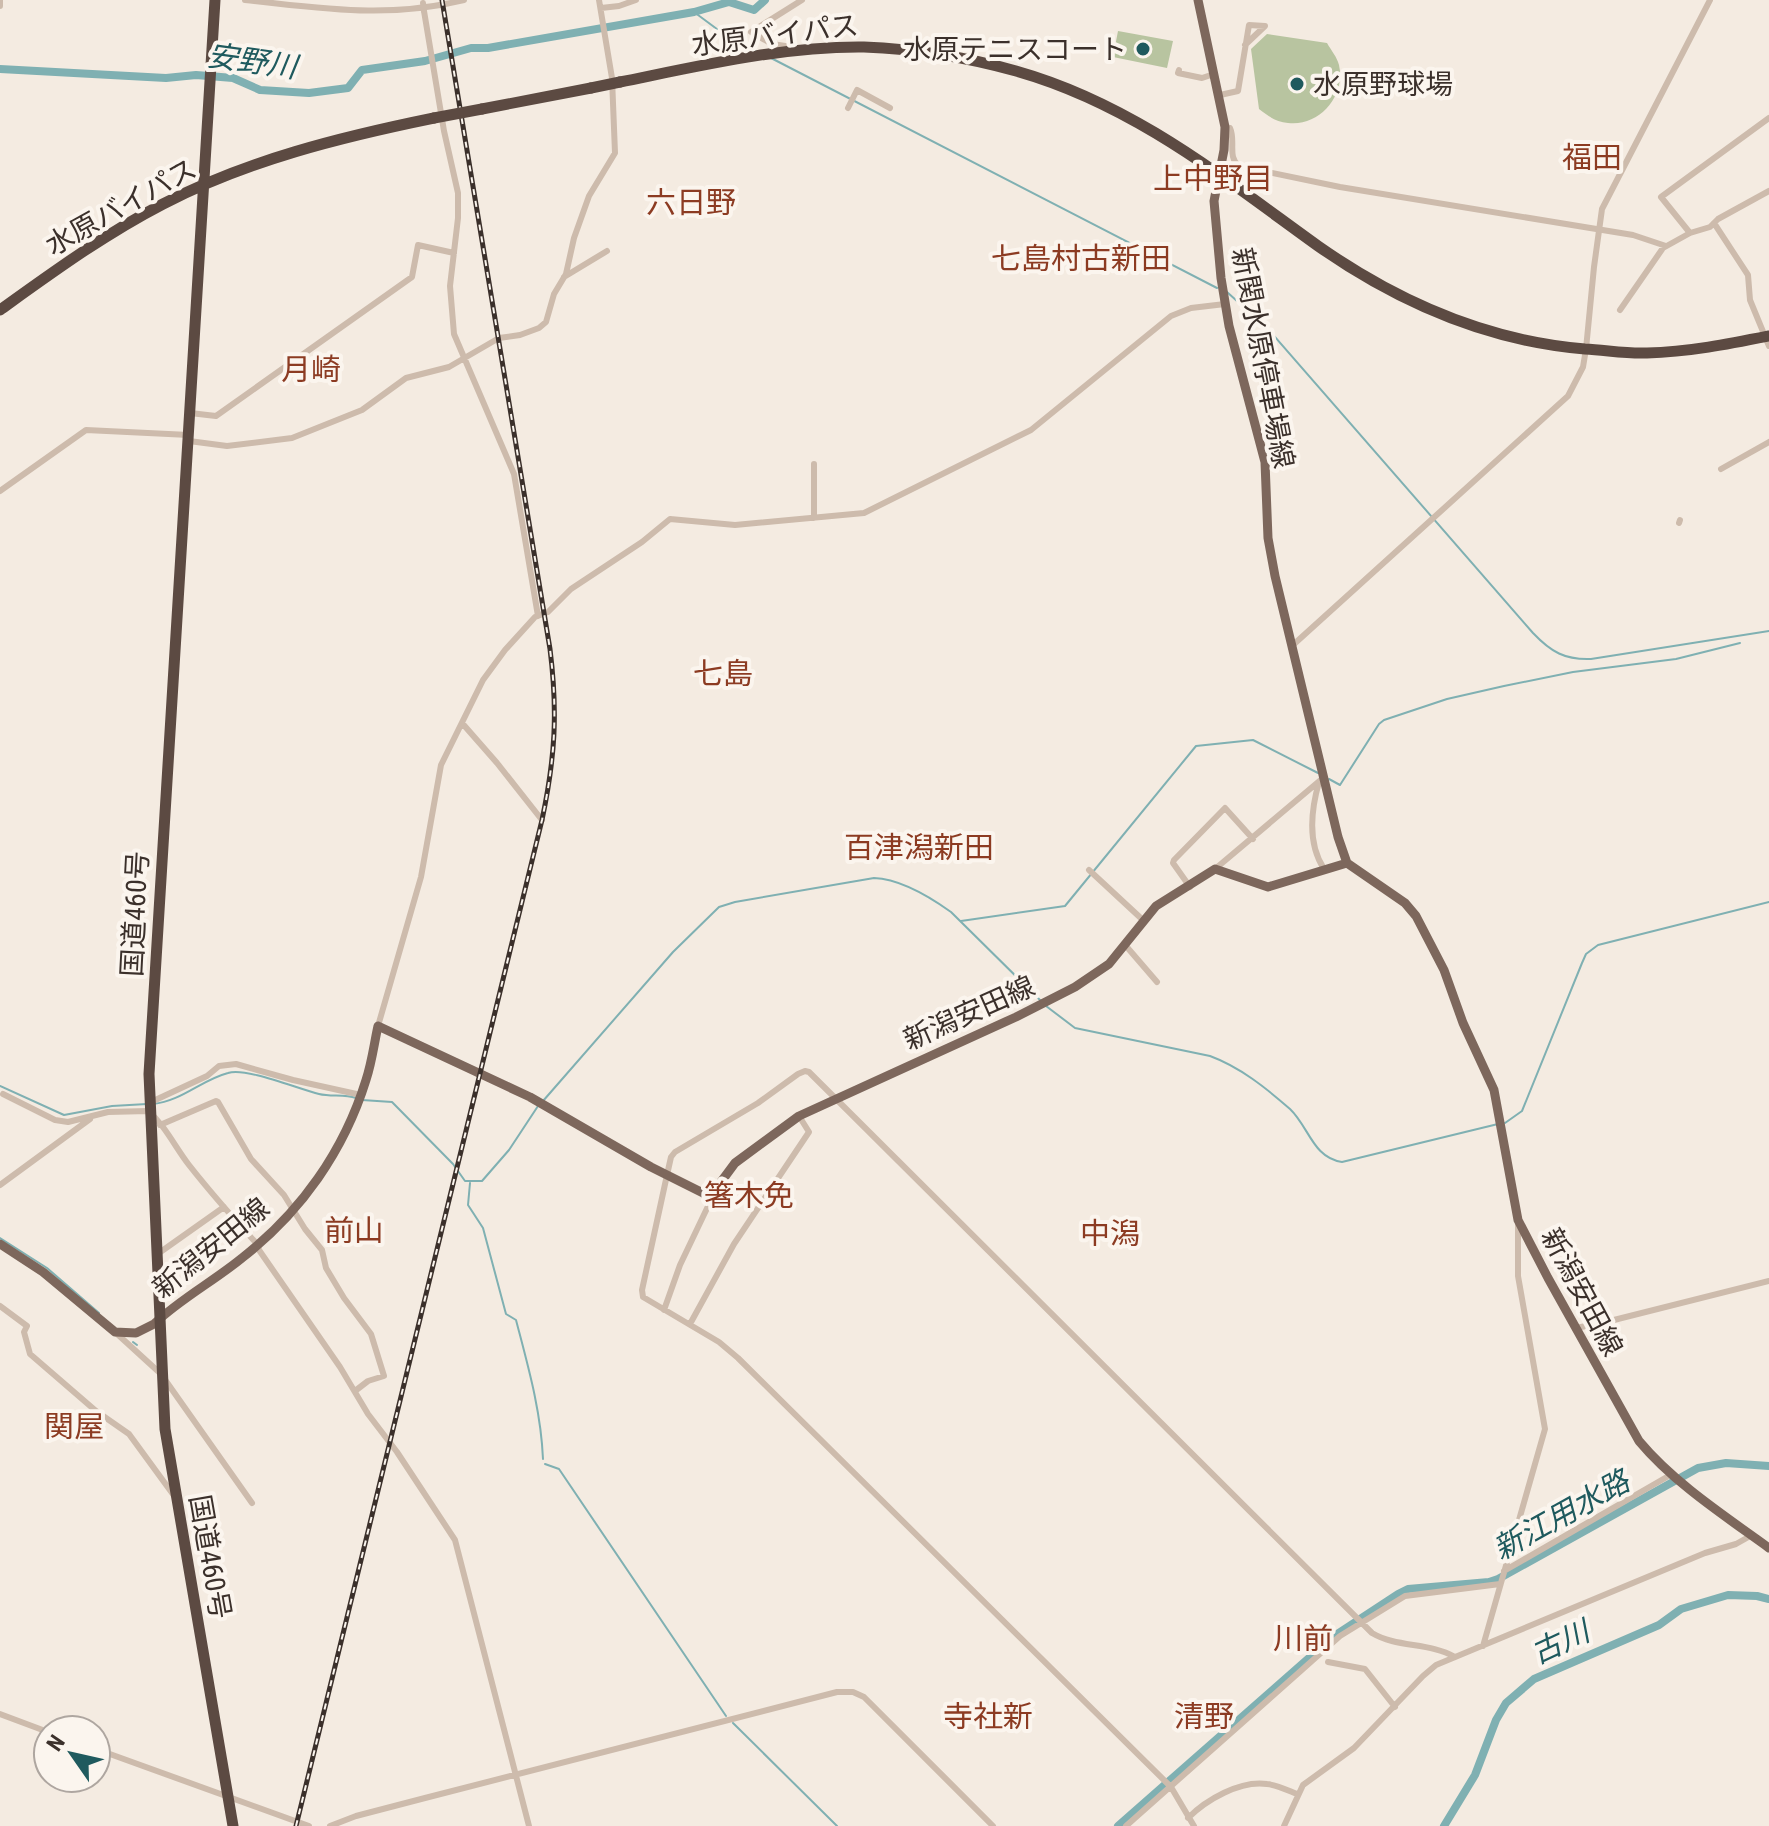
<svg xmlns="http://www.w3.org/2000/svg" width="1769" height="1826" viewBox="0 0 1769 1826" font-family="'Roboto Condensed','Noto Sans JP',sans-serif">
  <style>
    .green { fill: #b8c4a0 }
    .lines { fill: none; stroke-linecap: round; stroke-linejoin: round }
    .stream { stroke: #7fb0b2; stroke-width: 2 }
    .river { stroke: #7fb0b2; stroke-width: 8 }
    .minor { stroke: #cdbbac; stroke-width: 6 }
    .major { stroke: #7d675c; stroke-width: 9 }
    .highway { stroke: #5c4a42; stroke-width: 11 }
    .rail-casing { stroke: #3b302b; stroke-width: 5 }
    .rail { stroke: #fbf5ee; stroke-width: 2; stroke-dasharray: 6; stroke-linecap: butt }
    .minor-bridge { stroke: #cdbbac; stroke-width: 6 }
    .highway-bridge { stroke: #5c4a42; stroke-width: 11 }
    .poi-dot { fill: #1f5a5e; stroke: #fbf5ee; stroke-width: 3 }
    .labels { text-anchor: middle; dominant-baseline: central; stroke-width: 8; stroke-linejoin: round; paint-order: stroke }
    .street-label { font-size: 28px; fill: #3b302b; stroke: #fbf5ee }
    .poi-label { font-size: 28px; fill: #3b302b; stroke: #fbf5ee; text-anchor: end }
    .water-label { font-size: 30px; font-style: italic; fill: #1f5a5e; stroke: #fbf5ee }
    .neighbourhood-label { font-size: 30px; fill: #8c3b22; stroke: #fbf5ee }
  </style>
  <rect width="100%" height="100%" fill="#f4ebe1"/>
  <!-- green -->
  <path class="green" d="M1118 31 1173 41 1167 68 1113 57Z
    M1267 34 1327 43C1331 50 1337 57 1339 65 1346 96 1319 127 1288 123 1276 122 1268 116 1259 109L1251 49Z"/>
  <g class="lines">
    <!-- stream -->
    <path class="stream" d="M694 12 729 38 755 50
      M771 58 1217 288
      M1227 292 1269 330 1533 633C1551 652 1565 660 1591 659L1769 631
      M1329 779 1340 785 1379 724 1384 720 1447 699 1504 686 1573 672 1676 659 1740 643
      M961 921 1065 906 1196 746 1253 740 1318 773
      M1046 1006 1075 1028 1210 1056C1240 1067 1266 1088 1290 1109 1309 1127 1313 1158 1342 1162L1498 1124
      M0 1086 64 1115 112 1106 147 1104
      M362 1100 392 1102 453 1164 465 1181H482L509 1150 538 1106
      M543 1101 673 952 719 907 735 902 874 878C901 879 930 897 951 912L1042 1002
      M153 1104C182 1101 201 1080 228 1073 246 1067 298 1089 319 1094 331 1097 344 1094 356 1098
      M1505 1123 1522 1111 1582 963 1586 954 1598 945 1769 902
      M470 1183 468 1205 483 1228 506 1314 516 1320C528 1366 541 1411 543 1459
      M0 1238 47 1268 99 1313
      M133 1342 137 1345
      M545 1464 559 1469 726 1716
      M733 1723 837 1826"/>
    <!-- river -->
    <path class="river" d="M0 69 166 78 196 75 233 78 260 90 309 93 348 88 362 70 425 61 471 48H488L694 12 729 2 754 10 765 0
      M1118 1826 1334 1636 1398 1594 1408 1589 1489 1582 1498 1579 1698 1468 1726 1463 1769 1466
      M1444 1826 1475 1775 1496 1720 1506 1703 1534 1679 1659 1625 1681 1609 1728 1595 1757 1596 1769 1599"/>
    <!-- minor -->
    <path class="minor" d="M245 0C323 8 386 19 464 0
      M0 6V0
      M601 8 619 6 636 0
      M424 11 444 131 458 193V218L450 286 454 334 514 474 538 616
      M792 47 772 44 751 32 802 0
      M1179 70 1178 73 1202 78 1214 74
      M1220 95 1238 91 1249 25 1265 26 1245 45
      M848 108 857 90 890 108
      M1225 127 1230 128C1236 141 1227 157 1239 166L1340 187 1633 235 1666 246
      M1714 223 1748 275 1750 300 1769 346
      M1690 233 1661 197 1769 118
      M564 277 607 251
      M1620 310 1663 248 1690 233 1710 227 1718 219 1769 191
      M190 413 216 416 412 277 418 245 454 253
      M189 441 227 446 292 438 362 410 406 378 449 367 499 338 520 335 539 328 546 322 554 294 566 274 574 238 589 196 615 153 612 78 599 0
      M1721 469 1769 442
      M0 491 86 430 189 435
      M814 518V464
      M1679 523 1680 520
      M1293 645 1568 396 1583 367 1586 349 1594 267 1602 209 1710 0
      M462 723 497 763 542 820
      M1319 782C1311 810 1307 843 1324 869
      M1215 869 1323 778
      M1089 870 1144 921
      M1190 887 1173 863 1174 860 1225 808 1253 839
      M1126 946 1157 982
      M378 1026 421 877 441 765 483 680 505 650 535 617 548 612 571 589 642 542 670 519 735 525 864 513 1031 430 1171 316 1191 308 1225 304
      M3 1094 55 1120 68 1122 108 1112 148 1111C165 1125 175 1147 189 1165 211 1193 234 1219 258 1245L259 1250 340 1367 368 1414 397 1452 455 1540 529 1826
      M151 1102 207 1076 219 1066 236 1064 293 1080 361 1095
      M160 1125 216 1101 218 1102 251 1159 284 1195 305 1229 322 1250 326 1268 344 1298 371 1334 384 1376 368 1381 355 1391
      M0 1185 90 1119
      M159 1253 224 1207
      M0 1306 27 1326 24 1332 30 1354 96 1411 129 1434 175 1497
      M664 1310 680 1265 710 1202V1193
      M690 1324 734 1244 809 1132 799 1116
      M1575 1328 1598 1324 1769 1281
      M115 1332 161 1374 252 1503
      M1504 1571 1672 1474
      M1483 1646 1545 1429 1518 1276V1223
      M1328 1662 1365 1669 1395 1707
      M0 1714 48 1732
      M96 1749 309 1826
      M1188 1818C1206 1800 1240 1780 1267 1784 1277 1785 1287 1790 1297 1794
      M330 1826 356 1816 425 1798 837 1692H853L864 1697 993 1826
      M1126 1826 1340 1636 1405 1596 1500 1584
      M1194 1826 1171 1787 738 1358 719 1342 643 1297 642 1290 667 1175 671 1157 675 1152 758 1103 798 1074 805 1071 809 1072 1372 1633C1397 1648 1429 1642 1455 1657
      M1284 1826 1303 1785 1354 1748 1423 1676 1436 1665 1705 1553 1736 1544 1752 1535"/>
    <!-- major -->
    <path class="major" d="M1198 0 1225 127 1224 150 1214 201 1221 278 1229 326 1265 462 1268 538 1275 576 1338 837 1347 863
      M0 1244 43 1272 115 1332 136 1333 154 1324C180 1299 214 1281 242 1258 301 1212 344 1151 366 1080 372 1062 374 1044 378 1026L530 1097 651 1167 705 1194 715 1190 735 1163 799 1116 1016 1017 1075 987 1109 964 1156 906 1215 869 1268 887 1347 863 1405 903 1416 916 1444 970 1463 1023 1494 1090 1518 1220 1548 1278 1639 1441C1674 1483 1725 1516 1769 1548"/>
    <!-- highway -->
    <path class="highway" d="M215 0 149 1074 165 1429 233 1826
      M620 82C699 66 783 46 864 47 916 49 966 57 1016 71 1133 104 1222 177 1318 246 1398 302 1488 341 1585 349 1606 350 1626 354 1647 353 1688 352 1729 344 1769 336
      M482 109 591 88
      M0 310C53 272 105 234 163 204 248 160 341 137 434 118"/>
    <!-- rail casing -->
    <g class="rail-casing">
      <path id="rail" d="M296 1826 542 820C555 758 558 713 550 649L442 0"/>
    </g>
    <!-- rail -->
    <use href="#rail" class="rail"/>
    <!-- minor-bridge -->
    <path class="minor-bridge" d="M423 3 424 11"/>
    <!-- highway-bridge -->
    <path class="highway-bridge" d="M591 88 620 82
      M434 118 482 109"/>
  </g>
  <!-- markers -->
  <g class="poi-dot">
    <circle cx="1143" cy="49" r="8"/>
    <circle cx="1297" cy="84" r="8"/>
  </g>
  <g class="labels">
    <!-- street labels -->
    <g class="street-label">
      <text transform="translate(775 35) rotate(-7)">水原バイパス</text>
      <text transform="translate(121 207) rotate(-29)">水原バイパス</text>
      <text transform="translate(1263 358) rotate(79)">新関水原停車場線</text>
      <text transform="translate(135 914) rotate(-87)">国道460号</text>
      <text transform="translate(969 1013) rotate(-24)">新潟安田線</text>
      <text transform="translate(211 1248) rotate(-39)">新潟安田線</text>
      <text transform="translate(1582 1292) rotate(62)">新潟安田線</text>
      <text transform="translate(210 1557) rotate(80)">国道460号</text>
    </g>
    <!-- poi labels -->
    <g class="poi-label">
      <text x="1127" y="49">水原テニスコート</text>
      <text x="1313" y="84" text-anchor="start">水原野球場</text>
    </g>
    <!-- water labels -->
    <g class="water-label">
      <text transform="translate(252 61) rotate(8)">安野川</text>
      <text transform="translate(1561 1515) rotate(-29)">新江用水路</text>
      <text transform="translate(1560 1642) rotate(-25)">古川</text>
    </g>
    <!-- neighbourhood labels -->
    <g class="neighbourhood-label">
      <text x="1592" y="157">福田</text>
      <text x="1213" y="178">上中野目</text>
      <text x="691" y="202">六日野</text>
      <text x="1081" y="258">七島村古新田</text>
      <text x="311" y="369">月崎</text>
      <text x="723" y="673">七島</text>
      <text x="919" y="847">百津潟新田</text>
      <text x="749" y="1195">箸木免</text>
      <text x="354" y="1230">前山</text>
      <text x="1110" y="1233">中潟</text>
      <text x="74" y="1426">関屋</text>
      <text x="1303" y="1638">川前</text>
      <text x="988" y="1716">寺社新</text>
      <text x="1204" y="1716">清野</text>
    </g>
  </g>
  <!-- north arrow -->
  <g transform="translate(72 1754) rotate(304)"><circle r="38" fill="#fbf5ee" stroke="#aea6a0" stroke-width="2"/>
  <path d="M0-6L14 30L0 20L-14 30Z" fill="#1f5a5e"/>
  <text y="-12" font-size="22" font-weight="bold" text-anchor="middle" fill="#3b302b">N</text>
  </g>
</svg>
